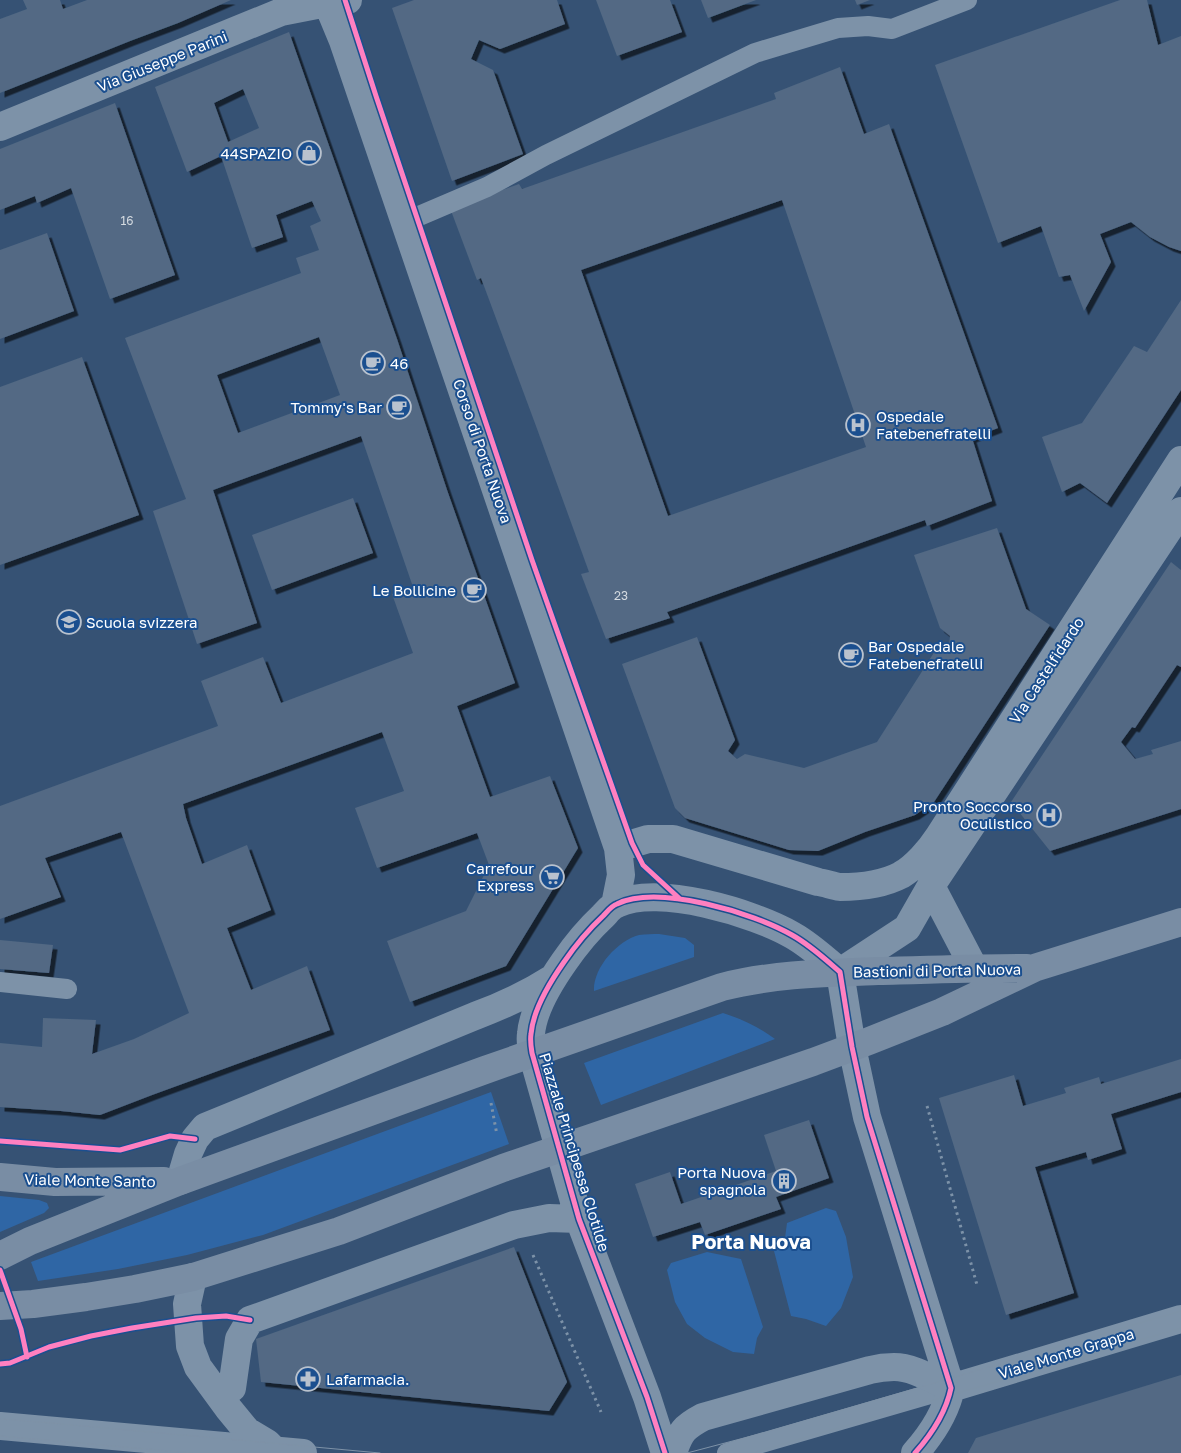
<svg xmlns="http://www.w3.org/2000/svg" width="1181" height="1453" viewBox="0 0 1181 1453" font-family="'Golos Text',sans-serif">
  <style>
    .green { fill: #2f66a5 }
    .building { fill: #526984; fill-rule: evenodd; filter: url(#shadow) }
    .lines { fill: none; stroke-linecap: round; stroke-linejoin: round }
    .path { stroke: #7d92a8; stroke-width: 3; stroke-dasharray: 2.5 4; stroke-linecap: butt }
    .service { stroke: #7d92a8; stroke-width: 20 }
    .minor { stroke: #7d92a8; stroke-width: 28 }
    .secondary { stroke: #798da4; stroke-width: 28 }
    .tram { stroke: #7e92a7; stroke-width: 1 }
    .cycleway-casing { stroke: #1b4f8f; stroke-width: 8 }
    .cycleway { stroke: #ff80c0; stroke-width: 5 }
    .labels { text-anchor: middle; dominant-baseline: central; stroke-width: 4; stroke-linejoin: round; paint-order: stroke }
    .number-label { font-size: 12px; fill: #d4dae0 }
    .street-label { font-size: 15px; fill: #fff; stroke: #1b4f8f }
    .poi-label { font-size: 15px; fill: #fff; stroke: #1b4f8f; text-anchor: end }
    .district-label { font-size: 20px; font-weight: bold; fill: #fff; stroke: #1b4f8f }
  </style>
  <defs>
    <filter id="shadow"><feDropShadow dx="4.5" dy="4.5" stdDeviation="0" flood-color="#0009"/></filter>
  </defs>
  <rect width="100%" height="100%" fill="#365274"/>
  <!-- green -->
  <path class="green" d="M659 934 685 938 694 945V957L594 991C593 968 617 941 639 935 646 934 653 934 659 934Z
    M723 1013C742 1019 759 1027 775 1039L601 1105 584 1063Z
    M491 1092 509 1144 263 1235 187 1255 118 1269 38 1281 31 1262Z
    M0 1196 39 1200 47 1203 49 1208 44 1213 0 1232Z
    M826 1208 836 1211 846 1237 853 1277 841 1308 826 1326 806 1319 791 1316 774 1251 785 1238 787 1223Z
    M707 1252 741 1259 763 1327 757 1338 754 1354 733 1352 705 1338 687 1324 675 1302 667 1270 671 1263Z"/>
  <!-- building -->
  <path class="building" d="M23 0H60L63 9 87 0H231L178 23 130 41 0 93V19L27 9Z
    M414 0H557L565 24 500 49 479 40 471 59 493 70 523 154 452 181 392 8Z
    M596 0H670L682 32 617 56Z
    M701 0H756L708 18Z
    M855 0H870L857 5Z
    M1120 0H1147L1158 45 1181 36V251L1169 247 1150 237 1131 222 1100 234 1111 262 1084 311 1070 275 1059 277 1041 226 998 243 935 65Z
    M289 32 397 339 447 490 515 683 457 706 490 797 550 776 578 848 506 966 410 1002 387 941 466 911 489 865 477 833 377 868 355 808 404 791 382 732 183 804 186 818 202 864 247 845 271 910 227 928 251 990 307 966 330 1030 152 1095 100 1115 61 1111 0 1107V1043L42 1047 43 1018 96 1020 92 1054 134 1039 189 1013 121 832 45 858 61 897 0 919V806L218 726 201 681 263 657 281 703 413 653 392 594 413 587 361 436 213 490 257 623 197 644 153 511 186 499 125 338 301 273 296 258 319 250 310 226 321 221 312 201 276 215 283 237 252 248 221 156 187 172 155 87ZM243 89 259 128 228 142 214 103ZM319 337 340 395 238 433 217 375Z
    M840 67 864 134 889 124 998 428 972 438 992 501 927 526 925 520 667 612 670 618 606 639 581 574 589 572 536 426 481 278 477 280 450 208 519 184 522 189 776 99 774 93ZM782 200 866 447 668 516 581 270Z
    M115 103 175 275 110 299 71 188 37 203 35 196 0 210V149Z
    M47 233 74 311 0 339V250Z
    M1181 300V390L1107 503 1080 483 1062 492 1042 437 1082 423 1134 346 1147 352Z
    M82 357 139 515 0 565V387Z
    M353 498 373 553 272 590 252 535Z
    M997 528 1026 609 1050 625 934 802 915 815 865 832 818 851 789 850 685 818 675 808 622 664 697 637 735 740 728 751 737 759 745 754 804 768 877 742 935 651 949 646 950 636 940 628 914 555Z
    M1171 562 1181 570V667L1177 665 1135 728 1132 727 1121 742 1135 759 1153 754 1151 750 1181 741V809L1050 851 1011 802Z
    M0 940 53 945 49 973 0 969Z
    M1181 1059V1092L1111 1114 1122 1149 1088 1160 1086 1152 1035 1167 1074 1293 1006 1315 939 1098 1014 1075 1023 1106 1066 1093 1064 1088 1099 1077 1101 1084Z
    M809 1120 829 1178 776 1197 781 1209 705 1235 700 1222 653 1237 635 1184 670 1172 681 1204 776 1171 764 1135Z
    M514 1247 567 1382 549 1411 261 1382 256 1339Z
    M1181 1375V1453H968L976 1438Z"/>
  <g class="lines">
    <!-- path -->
    <path class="path" d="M491 1103 497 1135
      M927 1106 977 1285
      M533 1255 601 1412"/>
    <!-- service -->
    <path class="service" d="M405 222 487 187 546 155 755 53 838 28 868 26 892 29 967 0
      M0 982 67 989
      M727 1453 951 1388"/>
    <!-- minor -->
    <path class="minor" d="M326 0 343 41 618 848 621 875 615 905
      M0 127 281 12 327 3 348 0
      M618 848 648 839H673L818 882C825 883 833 886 840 887 860 887 884 884 901 875 915 867 930 850 939 836L1181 460
      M931 886 974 968
      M840 972 907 928 931 886 1181 511
      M180 1181 188 1154 195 1139 205 1127 475 1016C502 1006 528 994 553 978
      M193 1277 187 1304 190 1346 198 1367 228 1408 247 1431 267 1443 275 1451
      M951 1388 1181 1319
      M221 1397 232 1388 239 1339 250 1320 514 1225 549 1218 579 1219
      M0 1426 303 1453
      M665 1453 647 1397 579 1219 532 1053C531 1047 530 1040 531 1034 533 1009 550 982 564 962 575 946 588 930 603 916 607 912 611 906 617 904 658 884 754 913 792 935 810 945 825 959 840 972L852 1047 867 1117 951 1388C946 1412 931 1435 915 1453
      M673 1453C680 1432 684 1427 703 1417L870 1370C878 1368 886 1367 894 1367 914 1367 933 1380 951 1388"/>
    <!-- secondary -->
    <path class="secondary" d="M0 1177 55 1182 164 1181
      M0 1256 30 1241 180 1181 485 1070 722 987C772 974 826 973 878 971 928 970 977 968 1027 968
      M0 1306 33 1304 86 1297 135 1289 193 1277 339 1231 503 1168 813 1062 869 1041 942 1012 1034 968 1181 922"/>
    <!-- tram -->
    <path class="tram" d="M0 1419 51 1423 380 1453
      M0 1436 192 1453
      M687 1453 763 1433 1181 1311
      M752 1453 1181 1328"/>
    <!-- cycleway casing -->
    <g class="cycleway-casing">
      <path id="cycleway" d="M345 0 376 96 532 560 632 843 643 865 680 899
        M0 1141 120 1150 170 1136 195 1139
        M0 1270 21 1329 27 1357
        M0 1364 10 1363 49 1347 91 1336 132 1328 196 1318 226 1316 250 1320
        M665 1453 647 1397 579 1219 532 1053C531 1047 530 1040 531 1034 533 1009 550 982 564 962 575 946 588 930 603 916 607 912 611 906 617 904 658 884 754 913 792 935 810 945 825 959 840 972L852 1047 867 1117 951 1388C946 1412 931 1435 915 1453"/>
    </g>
    <!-- cycleway -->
    <use href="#cycleway" class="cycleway"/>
  </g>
  <!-- icons -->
  <defs>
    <g id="shop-ring" transform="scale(1.25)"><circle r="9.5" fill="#1b4f8f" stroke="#b9c2ce" stroke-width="1.5"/><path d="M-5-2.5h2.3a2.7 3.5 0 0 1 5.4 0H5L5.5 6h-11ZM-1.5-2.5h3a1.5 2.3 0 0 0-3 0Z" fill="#b9c2ce"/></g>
    <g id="cafe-ring" transform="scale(1.25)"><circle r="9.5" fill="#1b4f8f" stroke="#b9c2ce" stroke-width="1.5"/><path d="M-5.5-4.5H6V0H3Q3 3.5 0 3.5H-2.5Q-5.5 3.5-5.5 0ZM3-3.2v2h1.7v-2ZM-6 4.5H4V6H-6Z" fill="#b9c2ce"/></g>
    <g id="hospital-ring" transform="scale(1.25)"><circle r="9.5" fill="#1b4f8f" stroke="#b9c2ce" stroke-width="1.5"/><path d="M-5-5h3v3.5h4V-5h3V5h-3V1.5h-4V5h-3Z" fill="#b9c2ce"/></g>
    <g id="school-ring" transform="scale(1.25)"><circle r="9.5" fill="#1b4f8f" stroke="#b9c2ce" stroke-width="1.5"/><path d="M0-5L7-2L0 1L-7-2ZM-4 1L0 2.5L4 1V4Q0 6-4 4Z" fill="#b9c2ce"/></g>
    <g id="supermarket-ring" transform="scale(1.25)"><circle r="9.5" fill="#1b4f8f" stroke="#b9c2ce" stroke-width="1.5"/><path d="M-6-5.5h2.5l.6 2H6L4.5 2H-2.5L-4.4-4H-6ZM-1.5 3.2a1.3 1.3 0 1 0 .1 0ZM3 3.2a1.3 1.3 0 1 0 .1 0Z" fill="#b9c2ce"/></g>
    <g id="building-ring" transform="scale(1.25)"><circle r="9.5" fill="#1b4f8f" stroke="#b9c2ce" stroke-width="1.5"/><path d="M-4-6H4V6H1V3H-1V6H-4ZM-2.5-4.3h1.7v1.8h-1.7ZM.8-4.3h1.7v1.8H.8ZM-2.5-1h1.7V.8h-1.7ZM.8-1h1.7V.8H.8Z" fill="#b9c2ce"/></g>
    <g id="pharmacy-ring" transform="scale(1.25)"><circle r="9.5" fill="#1b4f8f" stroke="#b9c2ce" stroke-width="1.5"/><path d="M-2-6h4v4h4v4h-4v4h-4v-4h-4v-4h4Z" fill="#b9c2ce"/></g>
  </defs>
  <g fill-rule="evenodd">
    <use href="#shop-ring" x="309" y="153"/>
    <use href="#cafe-ring" x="373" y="363"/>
    <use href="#cafe-ring" x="399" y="407"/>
    <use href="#hospital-ring" x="858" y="425"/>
    <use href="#cafe-ring" x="474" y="590"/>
    <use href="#school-ring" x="69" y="622"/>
    <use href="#cafe-ring" x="851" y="655"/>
    <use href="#hospital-ring" x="1049" y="815"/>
    <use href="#supermarket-ring" x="552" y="877"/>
    <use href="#building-ring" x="784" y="1181"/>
    <use href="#pharmacy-ring" x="308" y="1379"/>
  </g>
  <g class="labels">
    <!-- number labels -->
    <g class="number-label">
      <text x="127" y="220">16</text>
      <text x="621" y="595">23</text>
    </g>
    <!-- street labels -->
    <g class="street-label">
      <text transform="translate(162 61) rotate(-22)">Via Giuseppe Parini</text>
      <text transform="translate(483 451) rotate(71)">Corso di Porta Nuova</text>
      <text transform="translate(1046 670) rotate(-57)">Via Castelfidardo</text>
      <text transform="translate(937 970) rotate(-1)">Bastioni di Porta Nuova</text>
      <text transform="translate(575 1152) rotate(73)">Piazzale Principessa Clotilde</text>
      <text transform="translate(90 1180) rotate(1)">Viale Monte Santo</text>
      <text transform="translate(1066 1353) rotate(-17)">Viale Monte Grappa</text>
    </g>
    <!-- poi labels -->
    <g class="poi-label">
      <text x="292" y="153">44SPAZIO</text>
      <text x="390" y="363" text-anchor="start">46</text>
      <text x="382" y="407">Tommy's Bar</text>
      <text x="876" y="416" text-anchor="start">Ospedale<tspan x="876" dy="17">Fatebenefratelli</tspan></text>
      <text x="456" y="590">Le Bollicine</text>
      <text x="86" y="622" text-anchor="start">Scuola svizzera</text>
      <text x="868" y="646" text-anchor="start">Bar Ospedale<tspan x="868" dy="17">Fatebenefratelli</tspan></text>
      <text x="1032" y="806">Pronto Soccorso<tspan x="1032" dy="17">Oculistico</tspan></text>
      <text x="534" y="868">Carrefour<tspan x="534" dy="17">Express</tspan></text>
      <text x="766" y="1172">Porta Nuova<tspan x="766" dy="17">spagnola</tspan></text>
      <text x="326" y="1379" text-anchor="start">Lafarmacia.</text>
    </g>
    <!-- district labels -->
    <g class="district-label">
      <text x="751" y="1241">Porta Nuova</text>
    </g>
  </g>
</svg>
